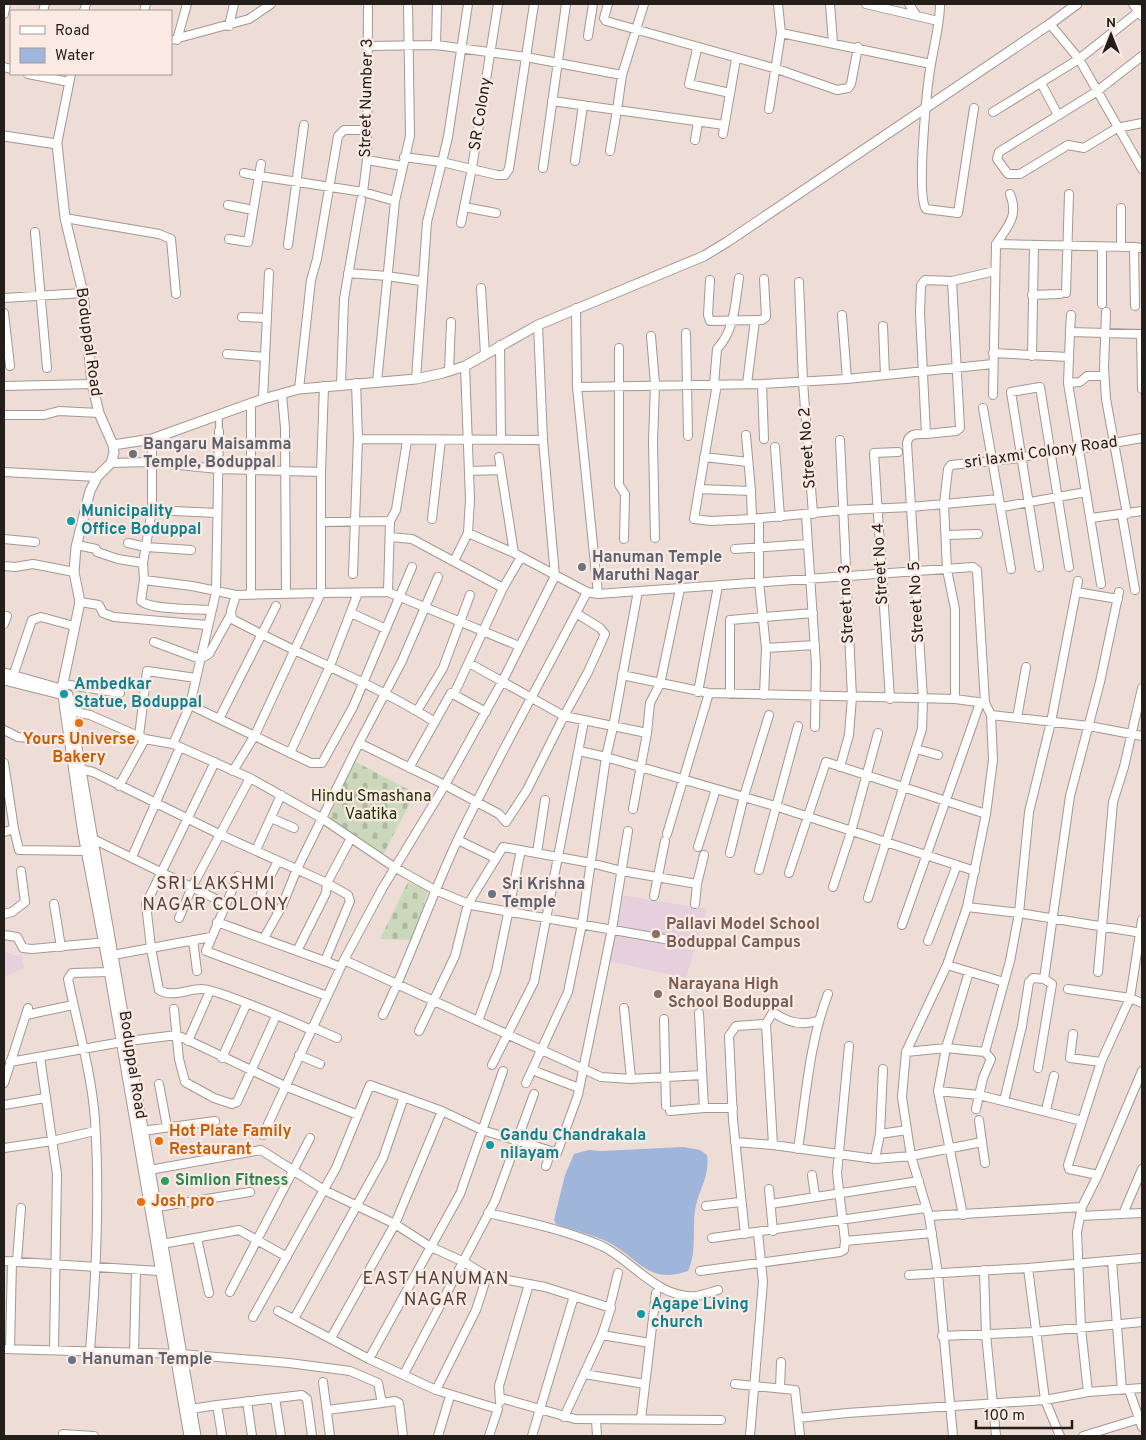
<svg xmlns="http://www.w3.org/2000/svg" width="1146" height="1440" viewBox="0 0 1146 1440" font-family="Overpass,sans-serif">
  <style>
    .education { fill: #e6d0dd }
    .cemetery { fill: url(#cemetery-stones) }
    .water { fill: #9fb5d9 }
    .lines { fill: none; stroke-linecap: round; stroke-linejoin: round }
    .pedestrian-casing { stroke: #a69790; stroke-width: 8 }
    .minor-casing { stroke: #a69790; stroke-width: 10 }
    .tertiary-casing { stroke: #a69790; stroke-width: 11 }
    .pedestrian { stroke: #fff; stroke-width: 5.5 }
    .minor { stroke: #fff; stroke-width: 8 }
    .tertiary { stroke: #fff; stroke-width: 9 }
    .worship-dot { fill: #6b7280; stroke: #fbeae3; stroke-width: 2 }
    .culture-dot { fill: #0f9aa8; stroke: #fbeae3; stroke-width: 2 }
    .food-dot { fill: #e8710a; stroke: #fbeae3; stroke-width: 2 }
    .education-dot { fill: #8d6e63; stroke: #fbeae3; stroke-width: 2 }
    .leisure-dot { fill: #2e9e5b; stroke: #fbeae3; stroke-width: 2 }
    .labels { text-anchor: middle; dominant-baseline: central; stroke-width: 4.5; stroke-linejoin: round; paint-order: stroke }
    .street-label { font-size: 16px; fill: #241e1b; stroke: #fbeae3 }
    .worship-label { font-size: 16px; font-weight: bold; fill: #5b616d; stroke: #fbeae3; text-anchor: start }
    .culture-label { font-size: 16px; font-weight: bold; fill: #0d838f; stroke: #fbeae3; text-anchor: start }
    .food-label { font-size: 16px; font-weight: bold; fill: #c56008; stroke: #fbeae3; text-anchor: start }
    .park-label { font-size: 16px; fill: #253406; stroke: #fbeae3 }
    .education-label { font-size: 16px; font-weight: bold; fill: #785e54; stroke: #fbeae3; text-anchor: start }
    .leisure-label { font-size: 16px; font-weight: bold; fill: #27864d; stroke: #fbeae3; text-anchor: start }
    .neighbourhood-label { font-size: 18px; letter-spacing: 1px; fill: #50433d; stroke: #fbeae3 }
  </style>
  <defs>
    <pattern id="cemetery-stones" width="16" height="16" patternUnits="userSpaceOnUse" patternTransform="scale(1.25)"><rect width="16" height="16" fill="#ccd8bb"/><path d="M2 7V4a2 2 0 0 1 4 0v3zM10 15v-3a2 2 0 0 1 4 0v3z" fill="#afb9a0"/></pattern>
  </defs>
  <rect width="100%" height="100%" fill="#eeddd6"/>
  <!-- education -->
  <path class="education" d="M621 895 707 909 686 978 608 961Z
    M4 951 19 957 21 953 24 968 4 977Z"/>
  <!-- cemetery -->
  <path class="cemetery" d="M354 761 415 793 383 855 331 819 330 815Z
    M408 882 428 891 412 940 380 939Z"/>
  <!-- water -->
  <path class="water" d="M683 1147 700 1150 707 1155C710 1176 700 1187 696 1205 691 1228 698 1249 688 1271 647 1286 638 1256 606 1241 590 1234 573 1230 556 1224L554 1220 565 1175 574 1154 589 1150 602 1151Z"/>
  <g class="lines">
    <!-- pedestrian casing -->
    <g class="pedestrian-casing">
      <path id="pedestrian" d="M219 416V431"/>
    </g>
    <!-- minor casing -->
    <g class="minor-casing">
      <path id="minor" d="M608 4 604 18 606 21 777 69 837 90 848 88 851 84 858 47
        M778 4 781 33 931 64
        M830 4 833 43
        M866 4 938 21
        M909 4 916 15
        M940 4C940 24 934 45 931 64 927 86 916 195 926 209L958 213 974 108
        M1133 4 1142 16
        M43 11 45 4
        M84 11 86 4
        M144 11 146 4
        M4 14 6 4
        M1050 24 1079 59 1142 169
        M229 26 234 4
        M588 36 593 4
        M171 40 249 19 271 4
        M177 40 187 4
        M436 45 437 4
        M367 46 436 45 526 57 534 4
        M697 49 689 84 730 93
        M1142 56 1096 92 999 152 997 159 1008 174H1020L1068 145 1084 148 1117 128 1142 123
        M4 67 11 69
        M28 74 69 82
        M622 75 617 110 724 125
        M1041 83 1058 115
        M552 101 617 110 610 151
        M769 109 781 33
        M993 112 1079 59 1142 9
        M723 134 736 59
        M695 140 698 122
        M57 144 71 74
        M404 157 442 162 448 137 468 4
        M367 160 402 166
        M575 161 583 105
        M543 168 566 4
        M244 173 259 176 261 164
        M363 192 367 160 368 4
        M1010 194C1019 216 1008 226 996 244L1134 247
        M228 205 253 210
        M464 207 496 213
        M1121 208V247
        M65 218 159 234 171 239 176 294
        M461 223 472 168 498 4
        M35 232 47 368
        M229 239 248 242 259 176 363 192 395 201
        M288 245 304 125
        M348 273 387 276 421 281
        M710 280 708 315 710 321 755 320 747 384
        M799 282 803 382 813 514
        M481 288 485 354
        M1066 293 1069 194
        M1032 295 1060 294
        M4 298 83 293
        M1102 304V247
        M1135 306 1134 247 1142 248
        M576 308 577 387 598 594
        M1106 312 1104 368 1106 399 1127 514
        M4 313 10 366
        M242 317 267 318
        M755 320H762L766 317 764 279
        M883 326 885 375
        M1070 332 1071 315
        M686 333 688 436
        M1141 334 1142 389
        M651 336 655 384 653 442 655 538
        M500 345 501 440
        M619 348V485L625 494 624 539
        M993 353 1068 357
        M227 354 265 357
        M1032 356 1034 245
        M449 371 451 322
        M416 379 427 222 442 162 497 175H505L509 169 526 57 622 75 644 4
        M847 379 993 364
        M377 382 395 201 410 136 408 4
        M356 383 358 439 543 440
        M1068 383 1080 382 1087 376H1104
        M341 384 344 299 361 200
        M714 384 717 349C735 330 735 304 739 278
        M717 384 694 519 711 521 752 519 844 510 911 507 999 499 1011 569
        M762 384 764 439
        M4 386 92 384
        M577 387 762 384 847 379 842 315
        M299 389 311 280 317 259 338 136 344 130H367
        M282 394 285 428 286 593
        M993 395 996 244
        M263 399 269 273
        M983 408 999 499
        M4 415H44L59 411 99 413
        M926 434 956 431 960 428 952 281
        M746 435 751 491
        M152 439V510L143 563 144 580 141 601C151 610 196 609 211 610
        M840 440 852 697 849 735 840 767
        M775 447 780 517
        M499 457 514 553
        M704 457 748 462
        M111 463 150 462 218 469 321 472
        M469 471 501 470
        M4 472 97 477
        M699 489 751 491 752 519
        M1002 507 1086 492
        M152 510 217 513
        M806 515 816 665 815 727
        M1122 515 1135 590
        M759 518V582L766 648 764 695
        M1091 518 1142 511
        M432 519 441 440
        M321 522 390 521 396 510 407 441
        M468 533 514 553 587 592 598 594 973 567 977 570 985 703
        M947 535 978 534
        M390 537 412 539 503 588
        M4 539 35 542
        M128 543 146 547 191 550
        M77 545 96 549 97 552 118 559 143 563
        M735 549 808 544
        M454 561 468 533 470 499 465 366
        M4 566 15 567 33 564 74 572
        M1039 567 1011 392 1040 387 1069 567
        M353 574 358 439
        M144 580 192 586 236 595 321 593V472L324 386
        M1101 584 1068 383 1070 332 1142 334
        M388 592 390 521
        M1076 592 1078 581
        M251 594V403
        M236 595 231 611 232 619C299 655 371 682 435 722
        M80 602 99 605 103 613 114 617 207 625
        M351 613 386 629
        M576 613 600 628 605 634 588 672 564 716 647 733 633 809
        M4 624 7 616
        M154 642 200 659 209 654 230 616
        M766 648 815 645
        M622 675 709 693 955 699 985 703 991 715 1089 726 1142 736
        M12 679 32 620 41 617 74 626
        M63 684 120 693
        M698 692 718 586
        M454 694 503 588 521 557
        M730 694V620L813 613
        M890 699 874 453 898 452
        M955 699V609L947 570 944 504 948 469 951 465 1021 458 1050 450 1079 449 1142 438
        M190 705 311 763H322L353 707 412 567
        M71 711 90 715 145 739 173 744 250 778 323 819 394 867 435 890 471 905 676 941
        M417 711 443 668 470 595
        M1017 718 1026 667
        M219 719 276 606
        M4 730 18 737 43 739
        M647 733 650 703 660 684 680 589
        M139 736 147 671 196 678
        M359 743 402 661 438 577
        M173 744 190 705 216 592 219 431
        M916 749 938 755
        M579 751 606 757 775 806 975 871
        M290 753 330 666 358 593
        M215 762 146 904 151 948 159 990C172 998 188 989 201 989 214 988 294 1022 311 1030
        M4 763 14 829 4 832
        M75 768 93 772 221 835 327 883 326 893 297 951
        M409 768 451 693 486 712
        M233 771 255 735 321 593 388 592 519 646
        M119 786 145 739
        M271 818 294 828
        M14 829 19 850 87 851
        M667 834 709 693
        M91 838 224 903
        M458 840 495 858
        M698 847 716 789
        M256 850 281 795
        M537 853 545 800
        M730 853 744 796 769 715
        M132 857 180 747
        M759 870 798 726
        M789 873 826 762 986 814
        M238 876 206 951 327 996
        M833 887 851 832 878 733
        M261 894 278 861
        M654 896 665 841
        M868 898 922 729 923 699 907 443C909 433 917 434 926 434L920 313 921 285 925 280 952 281 995 271
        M54 904 61 947
        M695 904 697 884
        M967 907 1019 913 1142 933
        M4 914 12 912 25 902 21 871
        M179 918 192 887 250 778
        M217 922 341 967
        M902 925 980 703
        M4 935 17 937 23 948 32 949 107 942
        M264 938 282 906 297 869 359 743 445 785 499 814 506 822 527 790 564 716 469 663
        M193 940 197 971
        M928 941 957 865
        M113 955 211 937
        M344 960 382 889 445 785 503 680 555 576 543 440 538 325
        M325 961 350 901 348 895 327 883 351 838
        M947 965 1004 982
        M1098 972 1113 802 1124 767 1142 688
        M1044 979 1070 796 1100 682 1119 592
        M1068 989 1130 998 1142 1003
        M624 1008 631 1079
        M174 1009 179 1059 185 1082 214 1098 232 1104 237 1102 276 1016
        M699 1013 704 1108H733
        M26 1015 73 1005
        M383 1015C411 957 431 896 459 837 499 755 545 674 587 592
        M664 1019 666 1106
        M478 1021 496 972 521 850
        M312 1027 337 1038
        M419 1031 455 956 468 904 503 847 591 863 622 871 697 884 704 855
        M1073 1034 1070 1058 1101 1062
        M128 1041 177 1035 285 1086 358 1115
        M188 1041 210 991
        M906 1052 946 1048 985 1052
        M299 1055 320 1064
        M40 1057 57 1174 54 1350
        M222 1058 246 1005
        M10 1062 122 1042
        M492 1065 534 982 584 721
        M883 1069 880 1134 907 1130
        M532 1070 579 1088
        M4 1083 28 1008
        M526 1083 568 992 582 924 606 757 613 727 638 591
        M159 1084 167 1127
        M938 1091 979 1095 1082 1121
        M1004 1101 1022 1026 1029 982 1033 978 1044 979 1052 984 1038 1068
        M4 1105 45 1098
        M976 1109 983 1078 991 1059 985 1052 1010 961 1019 913 1029 812 1051 722 1076 592 1118 599
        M1046 1110 1054 1076
        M670 1111 704 1108
        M142 1131 215 1121
        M263 1135 344 960 601 1077 631 1079 702 1075
        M735 1142 773 1145 875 1159 911 1156 982 1142 979 1120
        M982 1142 985 1163
        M773 1145 766 1024 773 1012C786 1022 801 1026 817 1021
        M4 1148 52 1141 95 1131
        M798 1149C806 1097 809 1043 828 994
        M551 1151 557 1153 578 1095 583 1070 612 929 628 831
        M875 1159 880 1134
        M144 1171 261 1150 324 1190 395 1224 429 1246 464 1262 487 1276 476 1310 436 1390
        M812 1175 815 1196
        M1098 1175 1069 1169 1068 1165 1101 1062 1130 998 1142 920
        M769 1189 773 1231
        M771 1204 919 1181
        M706 1206 740 1202
        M157 1207 250 1192
        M488 1213C527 1222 566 1230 602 1246 633 1261 658 1299 696 1296 703 1295 711 1292 718 1290
        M1123 1214 1142 1169
        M963 1215 938 1091 946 1048 969 972
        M929 1216 911 1156 907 1130 902 1097 906 1052 947 965 967 907 986 814 993 760 991 715
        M1080 1216 1142 1213
        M745 1234 733 1120 729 1036 736 1026 766 1024
        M197 1238 209 1293
        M712 1238 925 1208
        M845 1241 837 1173 849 1046
        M162 1244 239 1230 287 1257
        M4 1261 159 1271
        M17 1261 21 1208
        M1112 1261 1122 1390
        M1028 1268 1045 1400 1060 1436
        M984 1270 986 1334 996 1436
        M700 1271 840 1252 844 1250 845 1241 932 1233
        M909 1275 1028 1268 1142 1258
        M487 1276 545 1287 611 1308 602 1335 564 1417
        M230 1292 310 1138
        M610 1306 618 1273
        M278 1311 369 1359 436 1390 498 1409 489 1436
        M253 1317 336 1168 370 1085 442 1111 482 1130 551 1151 546 1166
        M294 1319 383 1158 404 1097
        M602 1335 650 1343
        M942 1336 1035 1332 1142 1322
        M331 1338 395 1224 442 1111
        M4 1349 181 1354 289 1363 350 1371 378 1383 382 1403 395 1401 399 1403 403 1436
        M10 1349 12 1261
        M90 1351C96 1274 100 1198 95 1120 92 1075 77 1023 68 979L72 973 109 972
        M134 1353 136 1270
        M369 1359 460 1194 503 1071
        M404 1374 495 1201 534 1094
        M584 1374 645 1384
        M323 1382 330 1436
        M735 1384 795 1390 800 1436
        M780 1388 781 1362
        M1129 1390 1142 1427
        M1088 1392 1081 1328 1077 1232 1082 1207 1098 1175 1142 1071
        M275 1398 281 1436
        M501 1398 575 1419 721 1420
        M247 1401 252 1436
        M500 1402 499 1386 529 1284
        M191 1409 217 1405
        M327 1410 382 1403
        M798 1418 847 1413 1045 1400 1088 1392 1142 1388
        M641 1419 656 1293
        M596 1420 597 1436
        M63 1434 94 1436
        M222 1436 217 1405 302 1395 307 1399 312 1436
        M438 1436 450 1396
        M532 1436 574 1296
        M750 1436 763 1282 758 1233
        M953 1436 938 1274 929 1216 1082 1207
        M1083 1436 1142 1418"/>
    </g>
    <!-- tertiary casing -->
    <g class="tertiary-casing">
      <path id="tertiary" d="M4 136 57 144 65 218 83 293 92 384 99 413 113 445 114 453 111 463 97 477 90 491 76 547 74 572 80 602 62 688
        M113 445 152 439 263 399 299 389 416 379 443 373 465 366 538 325 704 256 727 242 1050 24 1077 4
        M4 673 61 689
        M4 680 60 694
        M68 695 196 1436
        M63 696 83 834 110 976 189 1436"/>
    </g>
    <!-- pedestrian -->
    <use href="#pedestrian" class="pedestrian"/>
    <!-- minor -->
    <use href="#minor" class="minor"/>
    <!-- tertiary -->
    <use href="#tertiary" class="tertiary"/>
  </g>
  <!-- markers -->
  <g class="worship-dot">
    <circle cx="133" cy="454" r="5"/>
    <circle cx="582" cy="567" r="5"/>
    <circle cx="492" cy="894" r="5"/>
    <circle cx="72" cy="1360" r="5"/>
  </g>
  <g class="culture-dot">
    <circle cx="71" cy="521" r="5"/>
    <circle cx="64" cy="694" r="5"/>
    <circle cx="490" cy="1145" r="5"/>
    <circle cx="641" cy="1314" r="5"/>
  </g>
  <g class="food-dot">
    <circle cx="79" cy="723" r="5"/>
    <circle cx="159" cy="1141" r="5"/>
    <circle cx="141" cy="1202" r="5"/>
  </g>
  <g class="education-dot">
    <circle cx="656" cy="934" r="5"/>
    <circle cx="658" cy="994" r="5"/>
  </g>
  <circle class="leisure-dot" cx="165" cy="1181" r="5"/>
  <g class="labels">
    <!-- street labels -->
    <g class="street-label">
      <text transform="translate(367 98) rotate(-89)">Street Number 3</text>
      <text transform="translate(481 114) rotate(-81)">SR Colony</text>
      <text transform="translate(88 342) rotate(82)">Boduppal Road</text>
      <text transform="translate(808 448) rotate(-94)">Street No 2</text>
      <text transform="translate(1041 453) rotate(-8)">sri laxmi Colony Road</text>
      <text transform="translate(881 564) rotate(-93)">Street No 4</text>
      <text transform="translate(917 602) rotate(-93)">Street No 5</text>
      <text transform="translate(847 604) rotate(-93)">Street no 3</text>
      <text transform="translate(132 1065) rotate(81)">Boduppal Road</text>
    </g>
    <!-- worship labels -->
    <g class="worship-label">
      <text x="143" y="445">Bangaru Maisamma<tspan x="143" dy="18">Temple, Boduppal</tspan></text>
      <text x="592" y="558">Hanuman Temple<tspan x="592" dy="18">Maruthi Nagar</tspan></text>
      <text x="502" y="885">Sri Krishna<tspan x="502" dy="18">Temple</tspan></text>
      <text x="82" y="1360">Hanuman Temple</text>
    </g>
    <!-- culture labels -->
    <g class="culture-label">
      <text x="81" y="512">Municipality<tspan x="81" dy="18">Office Boduppal</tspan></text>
      <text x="74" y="685">Ambedkar<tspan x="74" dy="18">Statue, Boduppal</tspan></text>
      <text x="500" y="1136">Gandu Chandrakala<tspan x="500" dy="18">nilayam</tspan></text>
      <text x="651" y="1305">Agape Living<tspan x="651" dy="18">church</tspan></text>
    </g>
    <!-- food labels -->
    <g class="food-label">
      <text x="79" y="740" text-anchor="middle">Yours Universe<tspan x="79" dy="18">Bakery</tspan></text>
      <text x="169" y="1132">Hot Plate Family<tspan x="169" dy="18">Restaurant</tspan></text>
      <text x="151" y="1202">Josh pro</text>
    </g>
    <!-- park labels -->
    <g class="park-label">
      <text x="371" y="797">Hindu Smashana<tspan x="371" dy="18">Vaatika</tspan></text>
    </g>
    <!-- education labels -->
    <g class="education-label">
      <text x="666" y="925">Pallavi Model School<tspan x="666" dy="18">Boduppal Campus</tspan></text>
      <text x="668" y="985">Narayana High<tspan x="668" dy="18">School Boduppal</tspan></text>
    </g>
    <!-- leisure labels -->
    <g class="leisure-label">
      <text x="175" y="1181">Simlion Fitness</text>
    </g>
    <!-- neighbourhood labels -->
    <g class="neighbourhood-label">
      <text x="216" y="884">SRI LAKSHMI<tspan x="216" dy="21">NAGAR COLONY</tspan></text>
      <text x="436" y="1279">EAST HANUMAN<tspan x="436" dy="21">NAGAR</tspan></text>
    </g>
  </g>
  <!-- border -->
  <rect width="1146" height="1440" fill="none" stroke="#241e1b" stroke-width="10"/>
  <!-- legend -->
  <rect x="10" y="10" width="162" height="65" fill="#fbeae3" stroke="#a59893"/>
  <rect x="20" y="26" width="25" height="8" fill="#ffffff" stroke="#a59893"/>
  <text x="55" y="35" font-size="15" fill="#241e1b">Road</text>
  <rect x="20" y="48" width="25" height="15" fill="#9fb5d9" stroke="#a59893"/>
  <text x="55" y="60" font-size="15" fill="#241e1b">Water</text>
  <!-- north arrow -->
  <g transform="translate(1111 35)" stroke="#fbeae3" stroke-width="4" paint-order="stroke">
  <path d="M0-4L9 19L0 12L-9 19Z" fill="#241e1b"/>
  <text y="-8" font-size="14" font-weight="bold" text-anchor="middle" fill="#241e1b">N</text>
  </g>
  <!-- scale -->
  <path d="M976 1420v8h96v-8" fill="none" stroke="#241e1b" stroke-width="2.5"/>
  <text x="984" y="1420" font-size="15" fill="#241e1b" stroke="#fbeae3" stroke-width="4" paint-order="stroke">100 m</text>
</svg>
